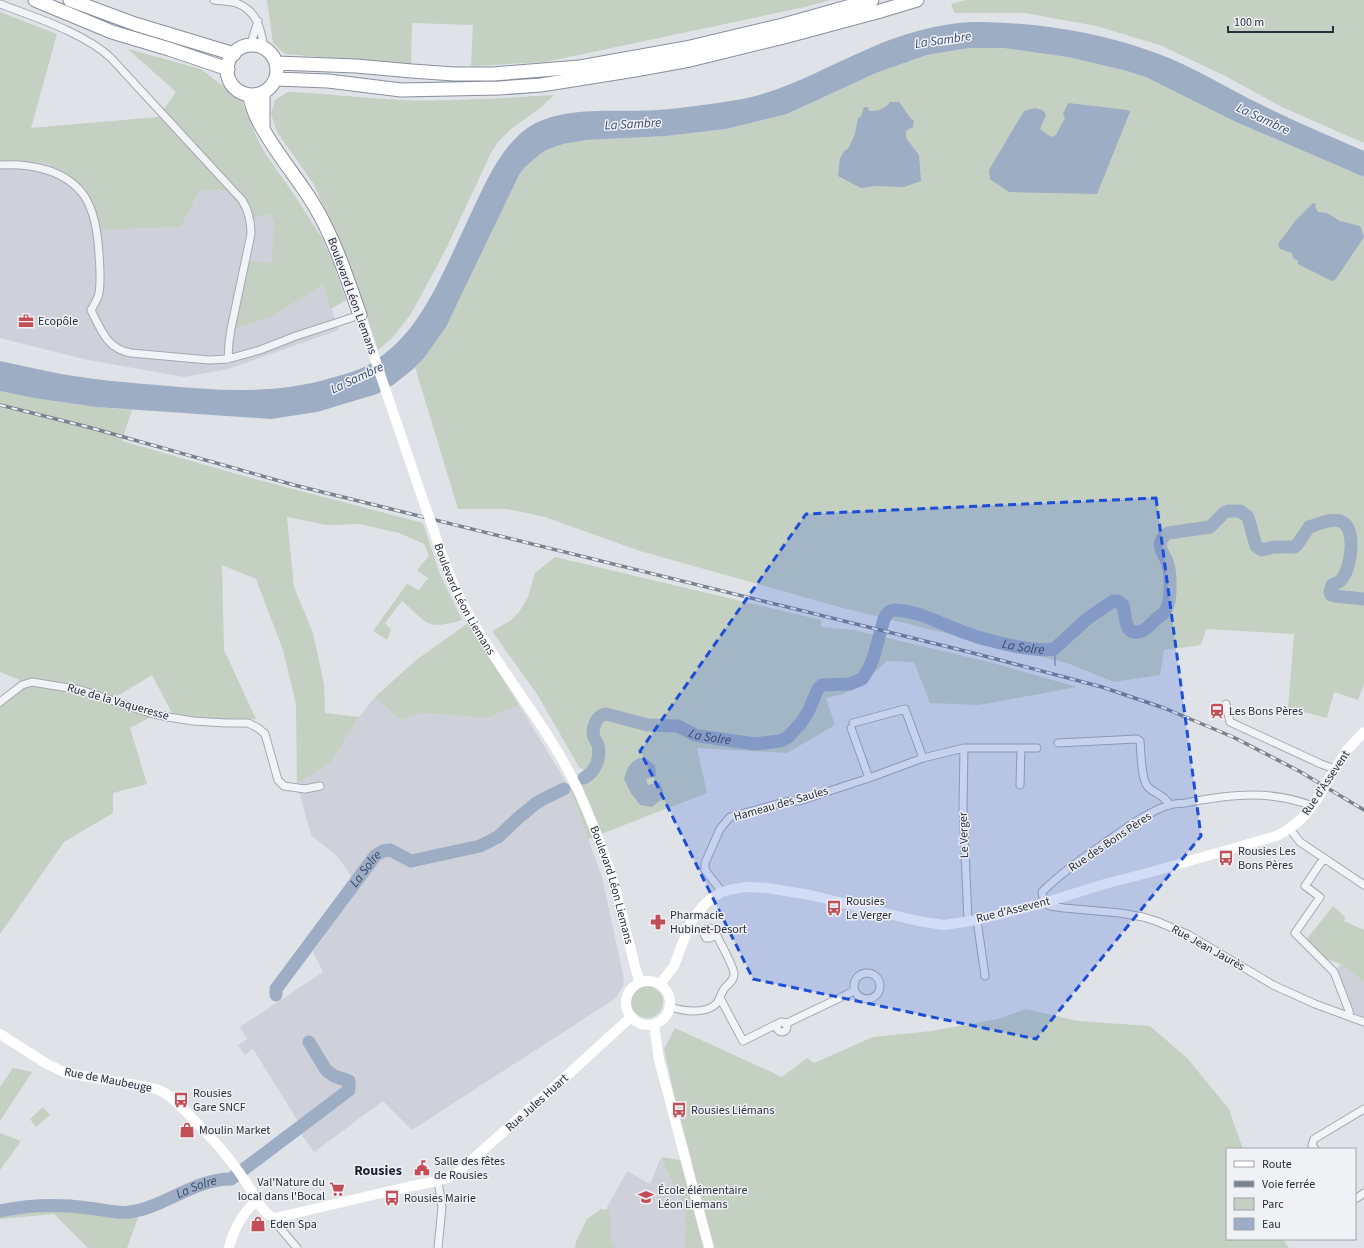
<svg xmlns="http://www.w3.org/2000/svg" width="1364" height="1248" viewBox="0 0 1364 1248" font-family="'Source Sans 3',sans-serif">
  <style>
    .built { fill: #ced1d9 }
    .green { fill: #c4d0c1 }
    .water { fill: #9dadc4 }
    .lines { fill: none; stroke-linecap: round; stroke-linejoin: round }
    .stream { stroke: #9dadc4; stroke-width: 2 }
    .river { stroke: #9dadc4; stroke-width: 13 }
    .street-casing { stroke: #a5a9b1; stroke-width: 9 }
    .highway-casing { stroke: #888f9d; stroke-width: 15 }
    .street { stroke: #f2f3f6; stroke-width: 7 }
    .secondary { stroke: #fff; stroke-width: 10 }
    .highway { stroke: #fff; stroke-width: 13 }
    .rail-casing { stroke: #7a818f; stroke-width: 3.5 }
    .rail { stroke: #eff1f5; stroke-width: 2; stroke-dasharray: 6; stroke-linecap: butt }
    .secondary-bridge { stroke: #fff; stroke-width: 10 }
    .marked { fill: #1d4ed8; fill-opacity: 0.2; stroke: #1d4ed8; stroke-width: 3; stroke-dasharray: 8 5; stroke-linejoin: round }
    .labels { text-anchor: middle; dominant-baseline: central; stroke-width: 3; stroke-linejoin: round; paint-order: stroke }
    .street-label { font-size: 12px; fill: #2a2f3d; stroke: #eff1f5 }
    .poi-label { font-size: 12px; fill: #2a2f3d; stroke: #eff1f5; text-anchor: start }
    .water-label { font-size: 13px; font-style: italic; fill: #374b6d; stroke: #eff1f5 }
    .quarter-label { font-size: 14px; font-weight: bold; fill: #1c202e; stroke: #eff1f5 }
  </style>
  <rect width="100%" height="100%" fill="#dfe2e7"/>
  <!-- built -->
  <path class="built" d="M46 162 87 188 99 230 181 227 200 190 227 191 240 208 246 221 269 214 274 223 271 264 236 329 269 318 323 285 339 330 228 369 184 377 88 360 0 338V165Z
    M375 697 400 720 423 713 488 718 519 705 570 789 602 877 623 974 624 984 616 998 412 1130 383 1101 314 1152 301 1134 299 1123 253 1049 245 1055 238 1045 247 1039 240 1027 323 972 313 952 356 888 351 876 337 856 311 835 297 784 331 762 359 717Z
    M1341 964 1364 982V1018L1354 1013 1336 971Z
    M661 1157 686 1214 684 1248H615L610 1240 606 1209 627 1171 650 1184Z"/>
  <!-- green -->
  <path class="green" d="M267 0H830L805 7 545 62 471 66 473 25 412 23 411 65 285 54 273 43Z
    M966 0H1364V143L1284 108 1225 76 1160 45 1096 26 1025 13H955L951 4Z
    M0 12 57 34 31 128 158 117 176 92 128 49 201 69 241 100 257 138 265 153 295 196 322 238 334 265 346 300 331 309 323 285 269 318 235 329 249 261 271 263 274 223 269 214 246 221 240 208 227 191 200 190 181 227 99 230 86 188 46 162 0 165Z
    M969 48H1003L1068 57 1127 71 1148 78 1236 122 1364 177V684L1358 700 1334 692 1327 718 1288 708 1294 634 1206 629 1201 645 1164 650 1160 675 1114 682 1067 663 843 608 640 551 545 517 508 509H458L415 367 424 358 446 327 519 175 524 168 540 154 546 150 563 144 586 140 666 136 726 129 787 114 876 73 913 60 927 55Z
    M288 92C325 93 361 98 398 100 450 102 502 98 554 95L540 108 510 130 498 142 490 155 446 249 411 314 392 338 378 350 348 259 313 183 277 132 271 114 275 100Z
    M0 391C44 400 87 407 132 410L122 441 240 475 423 523 439 572 462 620C453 623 434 628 426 622 417 616 410 607 402 601L385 623 391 630 387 640 373 631 407 584 419 590 428 578 417 570 429 556 424 544 399 533 360 524 327 525 287 517 294 587 313 633 324 684 325 713 359 717 331 762 297 784 296 704 283 650 256 579 222 565 224 650 256 719 212 721 173 715 152 675 114 698 151 717 130 728 147 784 113 793V813L64 842 0 934V700L20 680 0 672Z
    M555 557 821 620V627L854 630 993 663 1077 687 979 705 930 703 914 662 887 661 865 681 844 694 826 698 835 725 787 753 697 748 707 793 588 839 570 789 594 776 579 767 537 694 492 631 510 621 519 612 528 597 535 573Z
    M468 623 519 705 488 718 423 713 400 720 375 697 415 661Z
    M1333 906 1345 917 1344 921 1364 930V982L1341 964 1323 958 1306 940Z
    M631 1002a16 16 0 1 1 32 0a16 16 0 1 1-32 0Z
    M1026 1009 1078 1021 1150 1026 1187 1058 1229 1109 1243 1149H1227V1239H1283L1289 1248H684L686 1214 661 1157 692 1162 677 1107 664 1049 675 1028 782 1077 807 1058 814 1063 873 1037 932 1031 998 1019Z
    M13 1068 32 1072 0 1121V1087Z
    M43 1107 50 1115 36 1127 30 1119Z
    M0 1133 21 1141 0 1170Z
    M60 1201 129 1208 143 1204 127 1248H88L54 1214 0 1219V1205Z
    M601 1209 610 1210V1240L616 1248H575L576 1242 587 1219Z"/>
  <!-- water -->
  <path class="water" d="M972 22C1034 22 1097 31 1156 53 1193 66 1226 88 1262 105 1295 122 1330 136 1364 151V177L1236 122 1148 78 1127 71 1068 57 1003 48H969L927 55 876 73 787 114 726 129 666 136 586 140 563 144 546 150 540 154 524 168 519 175 446 327 424 358 412 370 393 385 377 394 317 412 271 419 96 407 34 398 0 391V361C20 365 40 370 61 374 96 380 132 383 168 386 222 391 278 394 331 378 345 374 359 371 373 362 402 344 421 316 437 285 450 260 461 234 473 209 487 180 500 149 526 129 561 104 616 113 658 110 684 108 711 104 737 100 784 92 825 67 868 49 901 34 935 24 972 22Z
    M890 102H899L911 119 914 120 913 127 906 131V138L919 155 921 181 904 187 876 186 861 188 838 176 840 158 845 150 848 149 855 134 858 118 861 117 864 107H868L869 111C878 111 884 110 890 102Z
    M1068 103 1128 110 1130 112 1097 194 1009 192 990 179 989 170 1024 111 1035 108 1043 110 1046 115 1040 129 1051 137 1056 135 1065 118 1063 114Z
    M1313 203 1316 204 1315 206 1318 212 1327 213 1340 221 1360 226 1364 237 1335 280 1332 281 1298 264V261L1293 258 1292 253 1280 249 1278 244 1296 220Z
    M639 758 647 759 655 766 656 776 646 779 648 785 659 782 663 790 661 800 652 807 640 805 631 793 624 779C627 769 629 763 639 758Z"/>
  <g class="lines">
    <!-- stream -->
    <path class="stream" d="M1054 649 1055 657V665"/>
    <!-- river -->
    <g class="river">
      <path id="s1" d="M584 778C595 772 601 759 598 745 597 742 595 740 594 737 591 728 597 715 606 714L648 725 678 726 695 735 700 736 755 744 780 741 788 737 801 723 808 712 818 689 822 685 850 684 862 679 868 670 873 659 884 619C887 614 889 610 895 610 916 611 934 620 953 628 976 638 1030 653 1054 649L1088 618 1113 601H1117L1123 605C1126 616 1124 638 1142 631 1147 629 1152 623 1156 619 1160 616 1165 613 1167 608 1171 600 1171 574 1168 565 1165 552 1152 545 1168 533L1210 527 1224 513 1228 511H1240L1248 517 1256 546 1262 550 1274 547H1294L1297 545 1309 527C1318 524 1331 518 1340 521 1358 526 1351 570 1341 580 1339 583 1335 583 1332 585L1330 592 1331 595 1335 596 1364 599"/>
      <path id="s2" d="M276 995V989L375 856 383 851 390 850 411 861 480 846 498 837 517 819 535 804 545 798 564 789"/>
      <path id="s3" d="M0 1211C29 1205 58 1204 88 1208 102 1209 116 1214 130 1212 165 1207 194 1179 231 1179L349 1090V1081L334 1076 326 1070 309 1042"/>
    </g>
    <!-- street casing -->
    <g class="street-casing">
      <path id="street" d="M214 0C221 1 229 1 236 3 257 10 261 29 264 48
        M0 4C34 17 85 33 111 58L242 200C249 211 251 221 251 234L231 329 229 342 228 359
        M250 46 258 21
        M0 165C31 163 67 170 85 197 95 213 98 236 99 254 100 267 101 281 99 293 98 299 94 305 91 310 101 330 107 349 131 353L209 360 228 359 260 350 296 336 360 315
        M0 702 22 685 32 682 81 690 150 713 168 717 193 721 226 723H248L258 728 265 734 278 780 284 786 305 789 320 786
        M1226 704 1230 722 1321 764 1335 769
        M853 723 905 709 923 758
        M851 728 869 778
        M1058 743 1137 739 1140 741C1141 751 1141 780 1148 787 1155 794 1163 794 1170 805
        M964 748H1037
        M1020 785 1021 748
        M1313 806C1271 790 1233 794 1190 802 1184 804 1176 803 1169 805 1148 812 1127 827 1109 840 1086 856 1062 872 1042 892L1044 903 1050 906 1064 908 1120 913 1143 917 1156 921 1189 935 1273 985 1315 1004 1364 1022
        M1290 829 1300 842 1364 885
        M1324 858 1305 886 1320 897 1295 933 1334 972 1349 1011 1350 1017
        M722 892 705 870V863L720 829 730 817 784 802 799 801 869 778 923 758 964 748 963 806 968 921
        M977 920 985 976
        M854 986a13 13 0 1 1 26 0a13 13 0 1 1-26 0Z
        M720 998 743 1041 777 1024
        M670 1007C683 1011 706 1015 717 1003 720 999 721 993 724 989 728 984 734 981 734 974 734 966 719 941 715 932L713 929 709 928 705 930 704 934 706 938H710L714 936 715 932
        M777 1027a5 5 0 1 1 10 0a5 5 0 1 1-10 0Z
        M785 1024 854 991
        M1315 1149 1312 1145 1314 1139 1364 1109
        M1355 1198H1357L1364 1193
        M270 1216 297 1248
        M438 1248 442 1207 438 1181"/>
    </g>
    <!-- highway casing -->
    <g class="highway-casing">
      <path id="highway" d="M35 0 112 32 169 49 228 69
        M70 0 135 24 234 54
        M227 70a25 25 0 1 1 50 0a25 25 0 1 1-50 0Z
        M276 63 356 66 412 71 454 74H493L580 67 686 48 783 25 872 0
        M276 79 328 81 401 90 499 88 541 85 635 70 690 60 784 37 877 12 917 0
        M249 95C251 102 253 109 256 116 271 148 296 175 314 205 335 240 347 278 360 315
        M263 128V93"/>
    </g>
    <!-- street -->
    <use href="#street" class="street"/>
    <!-- secondary -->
    <g class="secondary">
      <path d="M360 315 424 503"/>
      <path id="s4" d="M432 525C442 557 453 588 470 617 504 677 550 729 579 792 593 824 607 857 616 891 621 911 626 930 631 950 634 962 635 970 640 982"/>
      <path d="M1329 779 1347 750 1364 732"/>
      <circle cx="648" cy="1003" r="22"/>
      <path d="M660 984 674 966 688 929 693 918 704 905 712 898 722 892 733 889 747 887 767 888 810 895 918 921 944 925 977 920 1044 903 1101 885 1151 872 1276 836C1296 827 1310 812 1321 793"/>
      <path d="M654 1024 659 1060 709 1248"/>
      <path d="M0 1034 47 1064 66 1073 142 1086C150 1087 157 1089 163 1092 174 1098 182 1108 191 1117 210 1136 228 1155 243 1178 252 1189 261 1214 275 1218L407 1187 438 1181 450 1177 458 1172 562 1080 631 1017"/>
      <path d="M229 1248C233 1231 243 1211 257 1201"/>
    </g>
    <!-- highway -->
    <use href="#highway" class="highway"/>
    <!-- rail casing -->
    <g class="rail-casing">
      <path id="rail" d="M0 405 88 427 294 485 977 654 1102 687 1164 708 1233 737 1299 771 1364 810"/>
    </g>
    <!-- rail -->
    <use href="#rail" class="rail"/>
    <!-- secondary-bridge -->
    <path class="secondary-bridge" d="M424 503 432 525
      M1321 793 1329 779"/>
  </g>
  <!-- marked area -->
  <path class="marked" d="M1156 498 1201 836 1036 1039 753 979 640 751 806 514Z"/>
  <!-- icons -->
  <defs>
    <g id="office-bare" transform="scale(1.2)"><path d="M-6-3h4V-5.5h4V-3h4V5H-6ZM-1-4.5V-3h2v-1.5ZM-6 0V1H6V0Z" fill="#c24f57" stroke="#eff1f5" stroke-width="2.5" paint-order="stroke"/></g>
    <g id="station-bare" transform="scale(1.2)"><path d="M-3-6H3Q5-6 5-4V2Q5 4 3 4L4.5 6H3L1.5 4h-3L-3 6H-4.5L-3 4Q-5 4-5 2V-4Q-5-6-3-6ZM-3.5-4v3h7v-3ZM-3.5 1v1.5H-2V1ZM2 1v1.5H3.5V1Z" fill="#c24f57" stroke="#eff1f5" stroke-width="2.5" paint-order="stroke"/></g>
    <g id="bus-bare" transform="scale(1.2)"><path d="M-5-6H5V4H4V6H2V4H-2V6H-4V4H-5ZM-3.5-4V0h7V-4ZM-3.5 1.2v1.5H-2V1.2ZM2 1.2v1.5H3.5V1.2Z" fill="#c24f57" stroke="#eff1f5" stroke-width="2.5" paint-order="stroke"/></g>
    <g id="pharmacy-bare" transform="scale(1.2)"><path d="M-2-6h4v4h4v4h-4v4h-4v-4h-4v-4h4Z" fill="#c24f57" stroke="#eff1f5" stroke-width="2.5" paint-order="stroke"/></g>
    <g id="shop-bare" transform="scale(1.2)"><path d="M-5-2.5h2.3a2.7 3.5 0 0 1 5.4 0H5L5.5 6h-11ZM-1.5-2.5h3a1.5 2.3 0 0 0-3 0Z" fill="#c24f57" stroke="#eff1f5" stroke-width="2.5" paint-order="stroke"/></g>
    <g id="civic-bare" transform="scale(1.2)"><path d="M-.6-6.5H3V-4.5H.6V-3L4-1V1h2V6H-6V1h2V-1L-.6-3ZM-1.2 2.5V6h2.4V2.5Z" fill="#c24f57" stroke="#eff1f5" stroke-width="2.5" paint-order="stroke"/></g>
    <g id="supermarket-bare" transform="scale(1.2)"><path d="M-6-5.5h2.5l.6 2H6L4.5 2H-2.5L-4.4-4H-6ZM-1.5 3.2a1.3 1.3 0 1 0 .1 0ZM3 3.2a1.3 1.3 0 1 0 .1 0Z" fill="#c24f57" stroke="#eff1f5" stroke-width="2.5" paint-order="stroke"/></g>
    <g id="school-bare" transform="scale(1.2)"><path d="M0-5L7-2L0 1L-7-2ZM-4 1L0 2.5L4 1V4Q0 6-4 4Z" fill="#c24f57" stroke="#eff1f5" stroke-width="2.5" paint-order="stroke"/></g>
  </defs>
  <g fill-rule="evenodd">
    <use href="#office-bare" x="26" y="321"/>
    <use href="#station-bare" x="1217" y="711"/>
    <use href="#bus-bare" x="1226" y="858"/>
    <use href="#bus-bare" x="834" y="908"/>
    <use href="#pharmacy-bare" x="658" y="922"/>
    <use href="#bus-bare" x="181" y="1100"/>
    <use href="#bus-bare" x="679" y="1110"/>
    <use href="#shop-bare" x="187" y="1130"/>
    <use href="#civic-bare" x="422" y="1168"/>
    <use href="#supermarket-bare" x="337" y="1189"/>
    <use href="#school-bare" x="646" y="1197"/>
    <use href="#bus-bare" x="392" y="1198"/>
    <use href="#shop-bare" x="258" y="1224"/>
  </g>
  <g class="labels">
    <!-- street labels -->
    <g class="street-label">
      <text transform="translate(352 296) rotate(70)">Boulevard Léon Liemans</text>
      <text stroke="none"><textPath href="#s4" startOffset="81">Boulevard Léon Liemans</textPath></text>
      <text transform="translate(118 702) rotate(16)">Rue de la Vaqueresse</text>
      <text transform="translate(1326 783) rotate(-56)">Rue d'Assevent</text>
      <text transform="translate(781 804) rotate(-16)">Hameau des Saules</text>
      <text transform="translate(964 835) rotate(-92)">Le Verger</text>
      <text transform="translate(1110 842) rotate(-34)">Rue des Bons Pères</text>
      <text stroke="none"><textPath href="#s4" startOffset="405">Boulevard Léon Liemans</textPath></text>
      <text transform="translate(1013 910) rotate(-14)">Rue d'Assevent</text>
      <text transform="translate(1208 948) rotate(29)">Rue Jean Jaurès</text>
      <text transform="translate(108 1080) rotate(11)">Rue de Maubeuge</text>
      <text transform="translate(537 1103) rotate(-42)">Rue Jules Huart</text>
    </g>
    <!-- poi labels -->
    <g class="poi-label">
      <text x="38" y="321">Ecopôle</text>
      <text x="1229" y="711">Les Bons Pères</text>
      <text x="1238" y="851">Rousies Les<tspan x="1238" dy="14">Bons Pères</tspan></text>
      <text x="846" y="901">Rousies<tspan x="846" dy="14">Le Verger</tspan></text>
      <text x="670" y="915">Pharmacie<tspan x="670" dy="14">Hubinet-Desort</tspan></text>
      <text x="193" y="1093">Rousies<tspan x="193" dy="14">Gare SNCF</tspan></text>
      <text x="691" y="1110">Rousies Liémans</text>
      <text x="199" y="1130">Moulin Market</text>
      <text x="434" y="1161">Salle des fêtes<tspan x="434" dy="14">de Rousies</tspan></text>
      <text x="325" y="1182" text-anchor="end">Val'Nature du<tspan x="325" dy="14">local dans l'Bocal</tspan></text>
      <text x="658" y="1190">École élémentaire<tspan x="658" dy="14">Léon Liemans</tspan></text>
      <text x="404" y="1198">Rousies Mairie</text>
      <text x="270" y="1224">Eden Spa</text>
    </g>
    <!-- water labels -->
    <g class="water-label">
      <text transform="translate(943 40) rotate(-8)">La Sambre</text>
      <text transform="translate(1263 119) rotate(25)">La Sambre</text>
      <text transform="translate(633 124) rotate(-3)">La Sambre</text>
      <text transform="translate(357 378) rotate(-25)">La Sambre</text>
      <text stroke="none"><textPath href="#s1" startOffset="581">La Solre</textPath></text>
      <text stroke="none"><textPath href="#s1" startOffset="184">La Solre</textPath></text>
      <text stroke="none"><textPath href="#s2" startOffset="156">La Solre</textPath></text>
      <text stroke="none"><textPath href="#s3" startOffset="202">La Solre</textPath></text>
    </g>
    <!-- quarter labels -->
    <g class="quarter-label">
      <text x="378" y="1171">Rousies</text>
    </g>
  </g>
  <!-- legend -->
  <rect x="1226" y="1148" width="130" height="92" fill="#eff1f5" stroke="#a0a3ab"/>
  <rect x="1234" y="1161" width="20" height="6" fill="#ffffff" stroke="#a0a3ab"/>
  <text x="1262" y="1168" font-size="12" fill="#2a2f3d">Route</text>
  <rect x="1234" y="1181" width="20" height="6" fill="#7a818f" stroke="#a0a3ab"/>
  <text x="1262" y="1188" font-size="12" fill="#2a2f3d">Voie ferrée</text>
  <rect x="1234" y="1198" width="20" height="12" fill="#c4d0c1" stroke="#a0a3ab"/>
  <text x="1262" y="1208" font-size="12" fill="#2a2f3d">Parc</text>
  <rect x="1234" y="1218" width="20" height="12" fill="#9dadc4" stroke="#a0a3ab"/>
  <text x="1262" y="1228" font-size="12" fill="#2a2f3d">Eau</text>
  <!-- scale -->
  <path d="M1228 26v6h105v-6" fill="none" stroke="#2a2f3d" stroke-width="2"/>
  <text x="1234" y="26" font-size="12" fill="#2a2f3d" stroke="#eff1f5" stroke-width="3" paint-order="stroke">100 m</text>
</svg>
